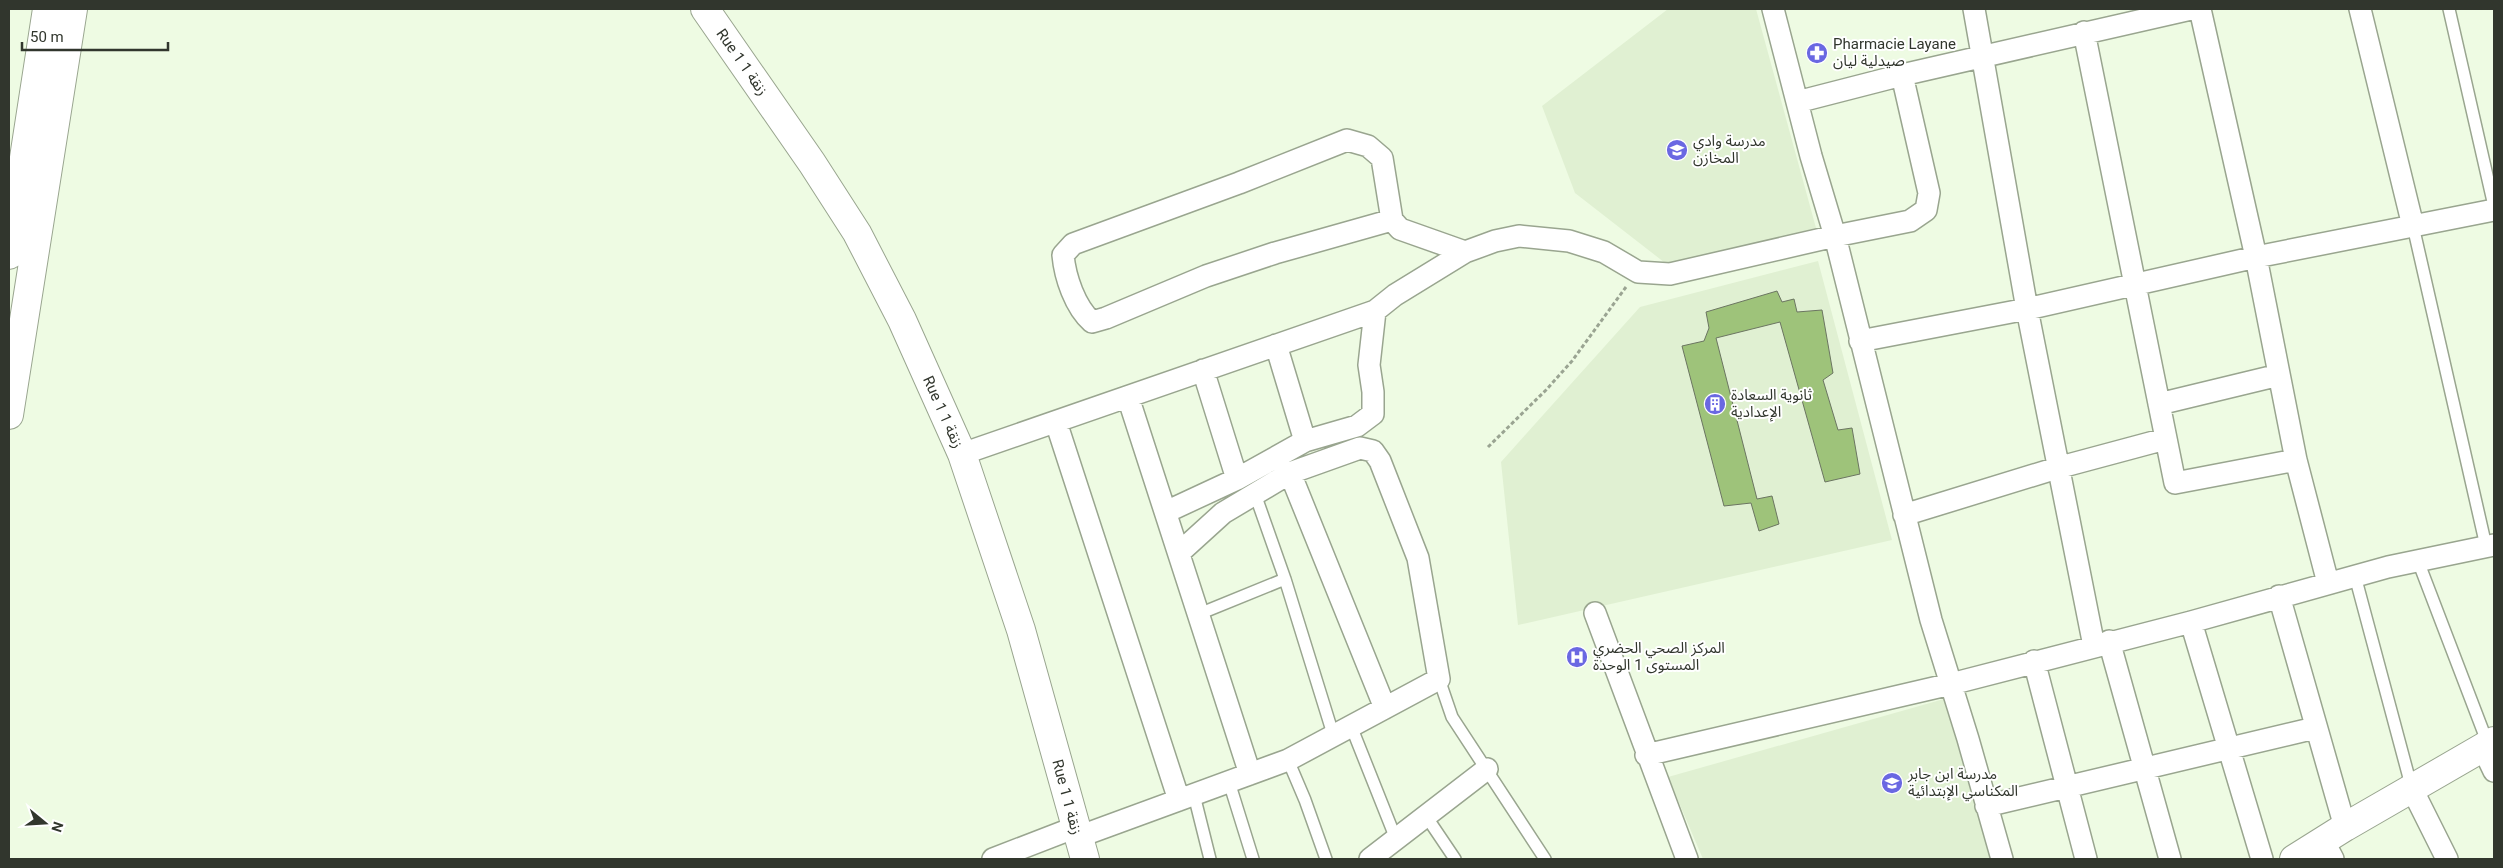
<svg xmlns="http://www.w3.org/2000/svg" width="2503" height="868" viewBox="0 0 2503 868" font-family="Roboto,'Noto Sans Arabic',sans-serif">
  <style>
    .built { fill: #e0f0d2 }
    .building { fill: #9ec37a; stroke: #6b7561 }
    .lines { fill: none; stroke-linecap: round; stroke-linejoin: round }
    .lane-casing { stroke: #99a58f; stroke-width: 14 }
    .street-casing { stroke: #99a58f; stroke-width: 24 }
    .secondary-casing { stroke: #99a58f; stroke-width: 30 }
    .highway-casing { stroke: #99a58f; stroke-width: 30 }
    .path { stroke: #9aa492; stroke-width: 3; stroke-dasharray: 4 2.5; stroke-linecap: butt }
    .lane { stroke: #fff; stroke-width: 11 }
    .street { stroke: #fff; stroke-width: 21 }
    .secondary { stroke: #fff; stroke-width: 28 }
    .highway { stroke: #fff; stroke-width: 28 }
    .labels { text-anchor: middle; dominant-baseline: central; stroke-width: 4; stroke-linejoin: round; paint-order: stroke }
    .poi-label { font-size: 15px; fill: #31362d; stroke: #fff; text-anchor: start }
    .street-label { font-size: 15px; fill: #31362d; stroke: #fff }
  </style>
  <rect width="100%" height="100%" fill="#eefbe3"/>
  <!-- built -->
  <path class="built" d="M1668 9H1756L1816 228 1669 266 1575 193 1542 106Z
    M1818 261 1892 540 1518 625 1501 462 1640 307Z
    M1944 699 1991 859H1703L1668 777Z"/>
  <!-- building -->
  <path class="building" d="M1777 291 1782 302 1794 299 1797 312 1822 310 1833 373 1823 380 1838 430 1852 428 1860 474 1825 482 1780 322 1716 338 1757 499 1772 496 1779 524 1759 531 1751 503 1724 506 1682 346 1704 341 1709 328 1706 312Z"/>
  <g class="lines">
    <!-- lane casing -->
    <g class="lane-casing">
      <path id="lane" d="M2449 9 2494 206
        M2413 226 2486 546
        M1255 494 1285 579 1333 734
        M2418 561 2488 744
        M2355 576 2412 789
        M1199 614 1285 579
        M1439 679 1452 717 1545 859
        M1351 726 1396 839
        M1288 760 1305 800 1326 859
        M1229 782 1253 859
        M1194 795 1210 859
        M1426 816 1455 859"/>
    </g>
    <!-- street casing -->
    <g class="street-casing">
      <path id="street" d="M1773 9 1811 156 1835 236 1931 620 1968 739 2002 859
        M1974 9 2027 309 2094 646
        M2200 9 2256 257 2296 460 2328 583
        M2360 9 2413 226
        M2084 32 2175 483 2296 460
        M1797 102 1902 75 2191 9
        M1392 220 1275 253 1206 276 1106 318 1092 322C1075 307 1065 277 1063 255L1073 244 1239 183 1347 140 1368 146 1382 158 1392 220 1400 229 1465 252
        M1860 341 2027 309 2256 257 2494 210
        M1276 345 1305 441
        M1203 370 1237 479
        M1128 397 1250 774
        M2159 404 2279 375
        M1056 422 1179 800
        M962 454 1375 311 1395 295 1465 252 1495 241 1519 236 1569 241 1604 252 1638 272 1670 274 1835 236 1910 221 1926 210 1929 193 1902 75
        M1290 473 1385 708
        M1166 512 1237 479 1305 441 1357 426 1373 414V392L1369 365 1375 311
        M1904 515 2057 468 2165 439
        M2279 596 2345 827
        M1595 613 1687 859
        M2191 622 2262 859
        M2109 641 2170 859
        M2034 661 2086 859
        M2483 748 2494 771
        M1646 755 1951 684 2191 622 2388 567 2494 545
        M2412 789 2447 859
        M1986 806 2315 728
        M1078 837 1288 760 1439 679 1418 558 1380 461 1373 451 1360 448 1290 473 1223 513 1179 553
        M2324 842 2333 859
        M993 859 1076 827
        M1370 859 1487 769"/>
    </g>
    <!-- secondary casing -->
    <g class="secondary-casing">
      <path id="secondary" d="M705 9 812 163 857 233 902 320 962 454 1021 630 1085 859
        M2294 859 2345 827 2494 741"/>
    </g>
    <!-- highway casing -->
    <g class="highway-casing">
      <path id="highway" d="M9 255 47 9
        M9 415 73 9"/>
    </g>
    <!-- path -->
    <path class="path" d="M1488 447 1546 390 1572 361 1626 287"/>
    <!-- lane -->
    <use href="#lane" class="lane"/>
    <!-- street -->
    <use href="#street" class="street"/>
    <!-- secondary -->
    <use href="#secondary" class="secondary"/>
    <!-- highway -->
    <use href="#highway" class="highway"/>
  </g>
  <!-- icons -->
  <defs>
    <g id="pharmacy-disc" transform="scale(1.125)"><circle r="9.5" fill="#6a68e2" stroke="#fff"/><path d="M-2-6h4v4h4v4h-4v4h-4v-4h-4v-4h4Z" fill="#fff"/></g>
    <g id="school-disc" transform="scale(1.125)"><circle r="9.5" fill="#6a68e2" stroke="#fff"/><path d="M0-5L7-2L0 1L-7-2ZM-4 1L0 2.5L4 1V4Q0 6-4 4Z" fill="#fff"/></g>
    <g id="building-disc" transform="scale(1.125)"><circle r="9.5" fill="#6a68e2" stroke="#fff"/><path d="M-4-6H4V6H1V3H-1V6H-4ZM-2.5-4.3h1.7v1.8h-1.7ZM.8-4.3h1.7v1.8H.8ZM-2.5-1h1.7V.8h-1.7ZM.8-1h1.7V.8H.8Z" fill="#fff"/></g>
    <g id="hospital-disc" transform="scale(1.125)"><circle r="9.5" fill="#6a68e2" stroke="#fff"/><path d="M-5-5h3v3.5h4V-5h3V5h-3V1.5h-4V5h-3Z" fill="#fff"/></g>
  </defs>
  <g fill-rule="evenodd">
    <use href="#pharmacy-disc" x="1817" y="53"/>
    <use href="#school-disc" x="1677" y="150"/>
    <use href="#building-disc" x="1715" y="404"/>
    <use href="#hospital-disc" x="1577" y="657"/>
    <use href="#school-disc" x="1892" y="783"/>
  </g>
  <g class="labels">
    <!-- poi labels -->
    <g class="poi-label">
      <text x="1833" y="44">Pharmacie Layane<tspan x="1833" dy="17">صيدلية ليان</tspan></text>
      <text x="1693" y="141">مدرسة وادي<tspan x="1693" dy="17">المخازن</tspan></text>
      <text x="1731" y="395">ثانوية السعادة<tspan x="1731" dy="17">الإعدادية</tspan></text>
      <text x="1593" y="648">المركز الصحي الحضري<tspan x="1593" dy="17">المستوى 1 الوحدة</tspan></text>
      <text x="1908" y="774">مدرسة ابن جابر<tspan x="1908" dy="17">المكناسي الإبتدائية</tspan></text>
    </g>
    <!-- street labels -->
    <g class="street-label">
      <text transform="translate(742 62) rotate(55)">Rue 1 زنقة 1</text>
      <text transform="translate(943 412) rotate(66)">Rue 1 زنقة 1</text>
      <text transform="translate(1067 797) rotate(75)">Rue 1 زنقة 1</text>
    </g>
  </g>
  <!-- border -->
  <rect width="2503" height="868" fill="none" stroke="#31362d" stroke-width="20"/>
  <!-- north arrow -->
  <g transform="translate(45 823) rotate(108)" stroke="#ffffff" stroke-width="4" paint-order="stroke">
  <path d="M0-4L9 19L0 12L-9 19Z" fill="#31362d"/>
  <text y="-8" font-size="14" font-weight="bold" text-anchor="middle" fill="#31362d">N</text>
  </g>
  <!-- scale -->
  <path d="M22 42v8h146v-8" fill="none" stroke="#31362d" stroke-width="2.5"/>
  <text x="30" y="42" font-size="15" fill="#31362d" stroke="#ffffff" stroke-width="4" paint-order="stroke">50 m</text>
</svg>
